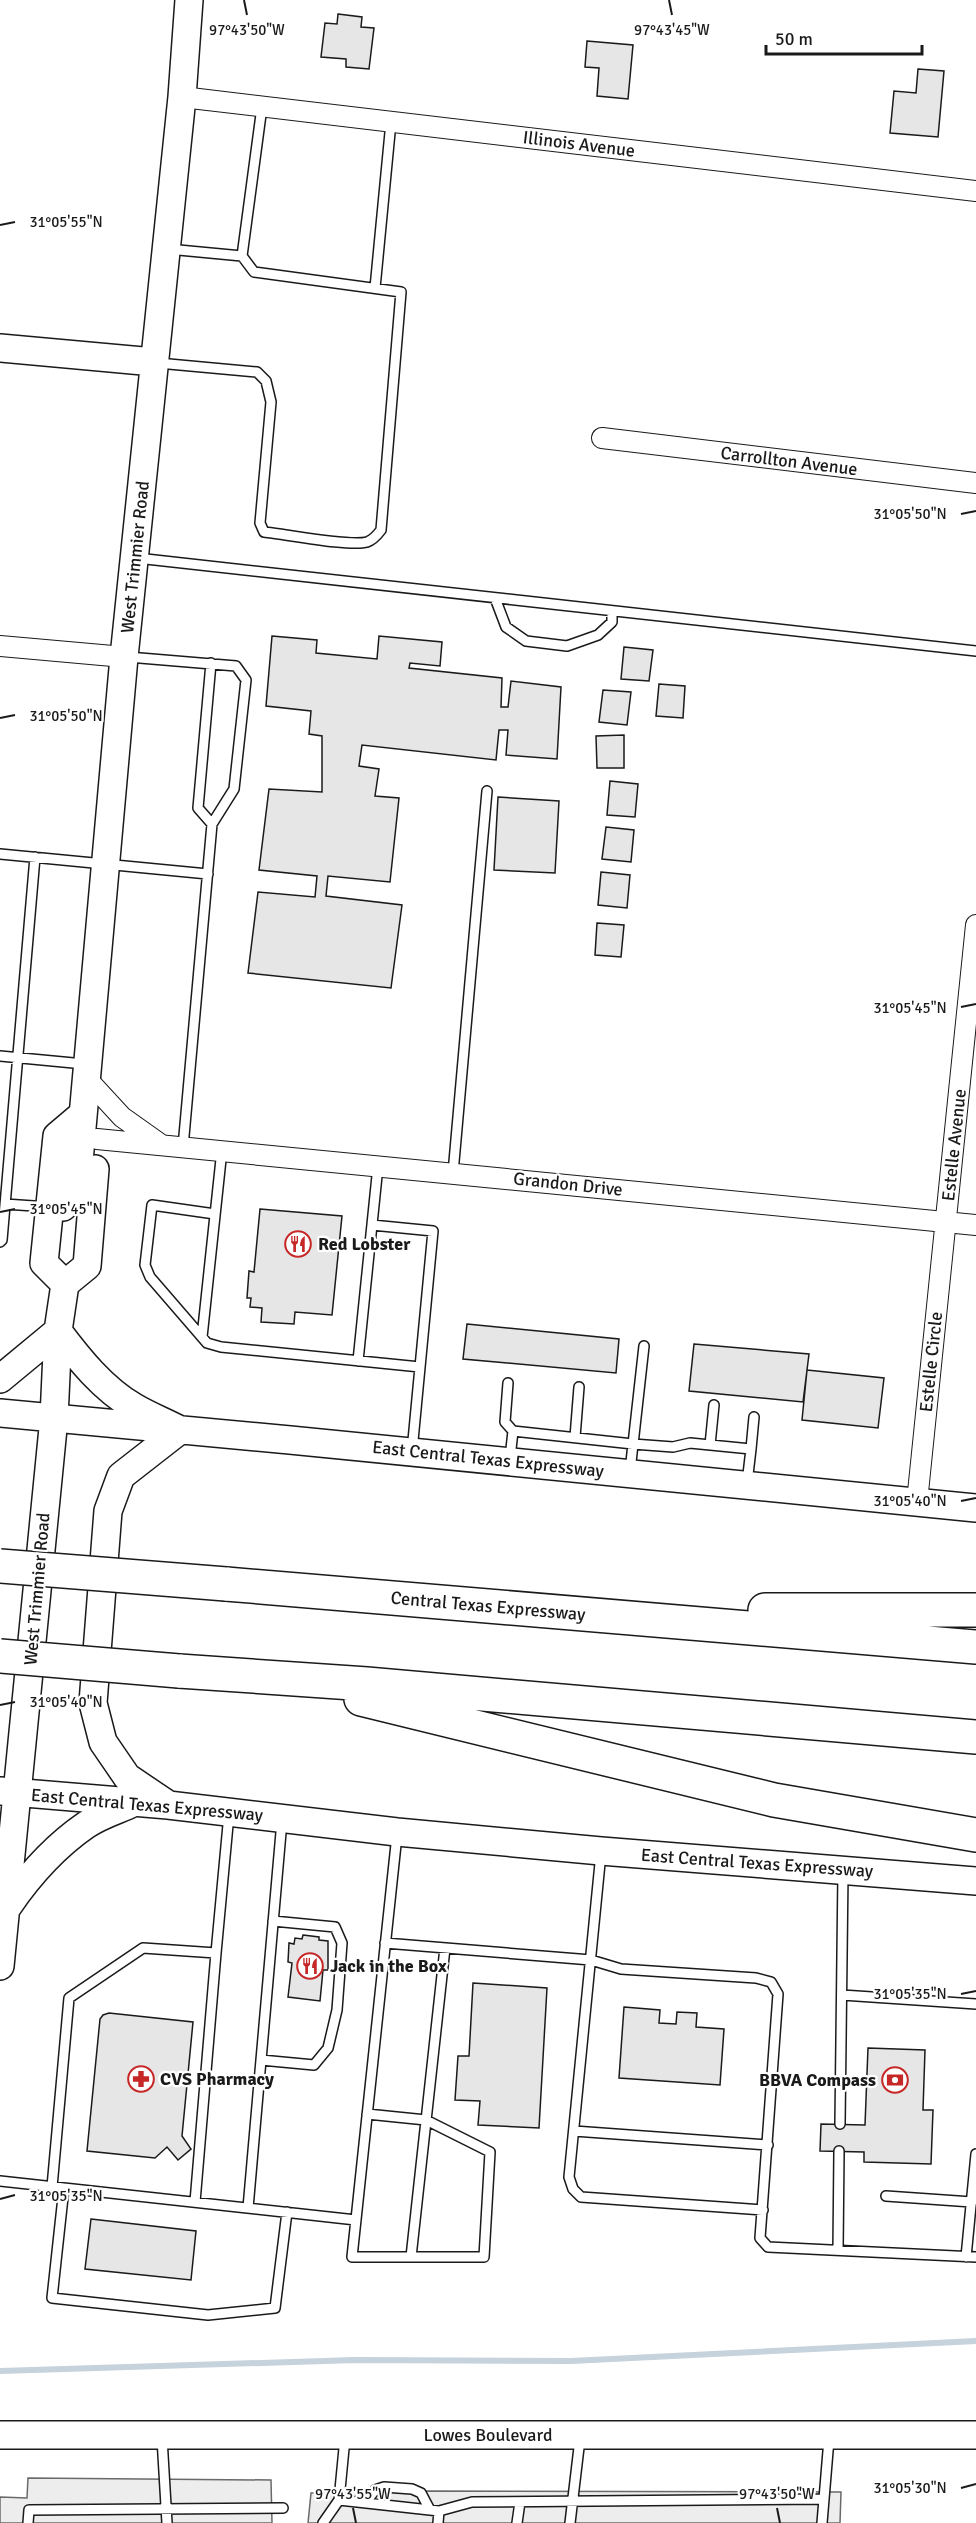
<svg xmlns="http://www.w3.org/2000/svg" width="976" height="2523" viewBox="0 0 976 2523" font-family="Signika,sans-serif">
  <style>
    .parking { fill: #ededed; stroke: #6a6a6a; stroke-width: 1.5 }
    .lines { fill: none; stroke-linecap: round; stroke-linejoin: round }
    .stream { stroke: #c6d2dc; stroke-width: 6 }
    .building { fill: #e6e6e6; stroke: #1a1a1a; stroke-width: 1.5 }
    .lane-casing { stroke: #1a1a1a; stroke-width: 12 }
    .street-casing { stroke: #1a1a1a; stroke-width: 22 }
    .secondary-casing { stroke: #1a1a1a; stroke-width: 30 }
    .highway-casing { stroke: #1a1a1a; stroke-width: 36 }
    .lane { stroke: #fff; stroke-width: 9 }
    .street { stroke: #fff; stroke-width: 20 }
    .secondary { stroke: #fff; stroke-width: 27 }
    .highway { stroke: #fff; stroke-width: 33 }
    .highway-bridge-casing { stroke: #1a1a1a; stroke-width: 36; stroke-linecap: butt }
    .highway-bridge { stroke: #fff; stroke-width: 33 }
    .ticks { fill: none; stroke: #1a1a1a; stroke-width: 2 }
    .labels { text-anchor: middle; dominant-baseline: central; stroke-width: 4.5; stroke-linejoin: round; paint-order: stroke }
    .street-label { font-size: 18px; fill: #1a1a1a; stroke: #fff }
    .poi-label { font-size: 18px; font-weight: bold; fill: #1a1a1a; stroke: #fff; text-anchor: start }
    .ticks-label { font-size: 15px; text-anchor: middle; fill: #1a1a1a; stroke: #fff; stroke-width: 4.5; stroke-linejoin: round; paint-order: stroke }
  </style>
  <rect width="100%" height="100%" fill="#fff"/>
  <!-- parking -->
  <path class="parking" d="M28 2478 271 2480 272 2523H0V2497L27 2498Z
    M429 2491 841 2492 840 2523H308L311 2493Z"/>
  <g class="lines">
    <!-- stream -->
    <path class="stream" d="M0 2371 355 2360 571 2361 976 2341"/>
  </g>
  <!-- building -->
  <path class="building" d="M338 14 362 17 361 27 374 28 369 69 346 67V59L321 57 325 23 337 24Z
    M587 41 633 45 628 99 597 96 599 68 585 67Z
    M918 69 944 71 938 137 890 133 894 91 916 93Z
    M272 636 317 640 316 653 377 659 379 636 442 642 440 666 410 663 409 668 502 678 501 707H508L511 681 561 687 557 759 506 755 508 730H499L496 760 362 745 359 766 379 769 375 796 399 798 390 882 328 876 326 896 402 905 391 988 248 973 258 892 315 897 317 876 259 870 269 789 322 792V736L309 734 311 711 266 706Z
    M624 647 653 650 649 681 621 679Z
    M659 684 685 686 683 718 656 716Z
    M603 690 631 692 627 725 599 722Z
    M624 735V768H597L596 736Z
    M610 781 638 784 635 817 607 815Z
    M498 797 559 801 555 873 494 870Z
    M606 827 634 830 631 862 602 859Z
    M601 872 630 875 627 908 598 905Z
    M597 923 624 925 621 957 595 955Z
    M260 1209 342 1216 332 1315 295 1312 294 1324 261 1322 262 1308 250 1307 251 1298H247L249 1271 254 1272Z
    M467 1324 619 1339 616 1373 463 1359Z
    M694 1344 809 1354 803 1402 689 1391Z
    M807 1370 884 1378 878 1428 802 1420Z
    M303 1935 319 1937V1940L328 1941V1970H323L320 2001 288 1997 292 1963 288 1962 289 1943 294 1944 295 1938 302 1939Z
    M473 1983 547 1988 539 2128 478 2125 480 2101 455 2100 458 2056H469Z
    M624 2007 660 2010 659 2023 676 2024 677 2012 697 2013 696 2027 724 2029 720 2085 619 2078Z
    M109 2013 193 2022 182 2136 191 2149 178 2160 167 2147 155 2158 87 2151 100 2019 103 2015Z
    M868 2048 925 2050 923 2110H933L931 2164 864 2162V2152L820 2151 821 2124 865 2125Z
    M91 2219 196 2231 191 2280 85 2269Z"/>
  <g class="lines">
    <!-- lane casing -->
    <g class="lane-casing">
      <path id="lane" d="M168 249 242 256 262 107
        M375 288 391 122
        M158 363 257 372 266 381 271 402 260 523 264 532C285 534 350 547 367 542 373 540 378 534 381 530L401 292 254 272 242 256
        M137 558 976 651
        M495 598 506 627 526 641 567 646 598 635 612 622V611
        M128 657 236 666 246 680 234 789 212 824 183 1147
        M211 663 198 808 212 824
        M0 854 208 874
        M0 1056 84 1064
        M453 1173 487 791
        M5 1204 48 1207
        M215 1214 152 1205 145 1265 150 1277 207 1343 221 1347 420 1367
        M372 1225 433 1231 412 1451
        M0 1242 2 1240 35 857
        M202 1337 222 1150
        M358 1361 378 1166
        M508 1383 505 1422 513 1431 633 1444 673 1447 690 1443 751 1449 747 1483
        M575 1437 579 1387
        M710 1445 714 1405
        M751 1449 754 1417
        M510 1458 513 1431
        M630 1471 644 1346
        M601 1853 569 2177 573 2189 581 2197 763 2210
        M385 1943 591 1960 621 1969 756 1978 771 1982 778 1994 760 2238 768 2247 976 2257
        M842 1995 976 2004
        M261 2060 314 2065 328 2048 337 2010 342 1943 335 1927 273 1921
        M367 2114 426 2120 490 2152 484 2257H352L397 1835
        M840 2124 843 1872
        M574 2131 768 2145
        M0 2181 356 2220
        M52 2187 69 1998 143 1948 216 1953 229 1814
        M64 2188 52 2298 208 2315 275 2308 287 2212
        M886 2196 972 2202
        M195 2202 216 1953
        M248 2208 282 1821
        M838 2250 839 2151
        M411 2257 445 1948
        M966 2257 976 2154
        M162 2438 167 2523
        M339 2500 439 2511 472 2502 824 2499
        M366 2502 375 2490 384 2487 412 2489 421 2493 430 2510
        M28 2523 29 2510 283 2508
        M323 2523 339 2500 345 2438
        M438 2523 439 2511
        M517 2523 520 2502
        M570 2523 580 2439
        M822 2523 829 2439"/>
    </g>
    <!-- street casing -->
    <g class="street-casing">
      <path id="street" d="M182 97 976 191
        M602 438 976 483
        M0 646 124 657
        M87 1079 122 1117 160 1144
        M97 1139 976 1225
        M917 1502 976 925"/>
    </g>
    <!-- secondary casing -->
    <g class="secondary-casing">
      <path id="secondary" d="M0 348 154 362
        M50 1207H63L76 1195 124 657 182 97 189 0
        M65 1284 44 1263 57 1136 83 1114
        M58 1331C79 1359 103 1389 134 1407 149 1416 165 1422 180 1430L121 1476 108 1511 93 1703 103 1742 127 1777 167 1804
        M0 1379 58 1331
        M0 1413 290 1440 976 1508
        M0 1791 168 1805 397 1832 601 1851 976 1881
        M8 1906C30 1874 54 1847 86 1825 100 1815 118 1810 133 1803
        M0 1966 54 1418 58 1331 65 1284 87 1266 95 1169
        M0 2435H976"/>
    </g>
    <!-- highway casing -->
    <g class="highway-casing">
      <path id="highway" d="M226 1584 976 1647
        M765 1610H976
        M179 1671 367 1684 976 1737
        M361 1699 774 1800 976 1835"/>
    </g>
    <!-- lane -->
    <use href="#lane" class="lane"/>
    <!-- street -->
    <use href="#street" class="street"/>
    <!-- secondary -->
    <use href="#secondary" class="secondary"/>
    <!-- highway -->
    <use href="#highway" class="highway"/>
    <!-- highway-bridge casing -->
    <g class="highway-bridge-casing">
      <path id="highway-bridge" d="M0 1566 226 1584
        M0 1656 179 1671"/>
    </g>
    <!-- highway-bridge -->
    <use href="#highway-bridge" class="highway-bridge"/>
  </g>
  <!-- ticks -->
  <path class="ticks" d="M244 0 247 15M669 0 672 15M0 225 15 222M961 514 976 511M0 718 15 715M961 1007 976 1004M0 1212 15 1209M961 1501 976 1498M0 1705 15 1702M961 1994 976 1991M0 2199 15 2195M961 2488 976 2484M353 2508 356 2523M777 2508 780 2523"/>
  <!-- icons -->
  <defs>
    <g id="restaurant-ring" transform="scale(1.35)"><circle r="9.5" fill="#fff" stroke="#c62828" stroke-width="1.5"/><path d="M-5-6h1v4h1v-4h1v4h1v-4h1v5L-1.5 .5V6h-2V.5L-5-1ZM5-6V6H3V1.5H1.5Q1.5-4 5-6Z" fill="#c62828"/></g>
    <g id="pharmacy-ring" transform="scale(1.35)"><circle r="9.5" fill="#fff" stroke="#c62828" stroke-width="1.5"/><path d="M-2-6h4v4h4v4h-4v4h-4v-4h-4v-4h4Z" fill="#c62828"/></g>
    <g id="bank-ring" transform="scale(1.35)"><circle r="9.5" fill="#fff" stroke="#c62828" stroke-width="1.5"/><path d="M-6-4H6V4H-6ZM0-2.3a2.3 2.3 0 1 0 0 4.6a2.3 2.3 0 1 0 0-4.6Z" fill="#c62828"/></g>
  </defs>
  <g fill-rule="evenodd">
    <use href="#restaurant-ring" x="298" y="1244"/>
    <use href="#restaurant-ring" x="310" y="1966"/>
    <use href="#pharmacy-ring" x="141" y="2079"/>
    <use href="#bank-ring" x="895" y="2080"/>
  </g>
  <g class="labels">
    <!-- street labels -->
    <g class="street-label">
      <text transform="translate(579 144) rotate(7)">Illinois Avenue</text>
      <text transform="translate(789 461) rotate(7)">Carrollton Avenue</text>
      <text transform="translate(135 557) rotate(-84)">West Trimmier Road</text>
      <text transform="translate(954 1145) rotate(-84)">Estelle Avenue</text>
      <text transform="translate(568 1184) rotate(6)">Grandon Drive</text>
      <text transform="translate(931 1362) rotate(-84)">Estelle Circle</text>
      <text transform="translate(488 1459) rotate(6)">East Central Texas Expressway</text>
      <text transform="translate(37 1589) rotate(-85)">West Trimmier Road</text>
      <text transform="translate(488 1606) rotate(5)">Central Texas Expressway</text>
      <text transform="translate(147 1805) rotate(5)">East Central Texas Expressway</text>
      <text transform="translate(757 1863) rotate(4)">East Central Texas Expressway</text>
      <text x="488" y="2435">Lowes Boulevard</text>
    </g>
    <!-- poi labels -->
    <g class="poi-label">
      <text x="318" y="1244">Red Lobster</text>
      <text x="330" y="1966">Jack in the Box</text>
      <text x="160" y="2079">CVS Pharmacy</text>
      <text x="876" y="2080" text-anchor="end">BBVA Compass</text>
    </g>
  </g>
  <g class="ticks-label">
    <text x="247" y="35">97°43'50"W</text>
    <text x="672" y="35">97°43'45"W</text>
    <text x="66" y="227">31°05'55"N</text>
    <text x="910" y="519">31°05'50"N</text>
    <text x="66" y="721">31°05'50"N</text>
    <text x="910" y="1013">31°05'45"N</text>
    <text x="66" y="1214">31°05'45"N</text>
    <text x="910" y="1506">31°05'40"N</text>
    <text x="66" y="1707">31°05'40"N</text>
    <text x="910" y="1999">31°05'35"N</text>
    <text x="66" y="2201">31°05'35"N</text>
    <text x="910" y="2493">31°05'30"N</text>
    <text x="353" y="2499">97°43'55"W</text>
    <text x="777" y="2499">97°43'50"W</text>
  </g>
  <!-- scale -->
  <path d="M766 45v9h156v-9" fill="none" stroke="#1a1a1a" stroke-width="3"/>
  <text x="775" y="45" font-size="18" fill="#1a1a1a" stroke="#ffffff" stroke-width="4.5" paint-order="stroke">50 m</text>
</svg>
